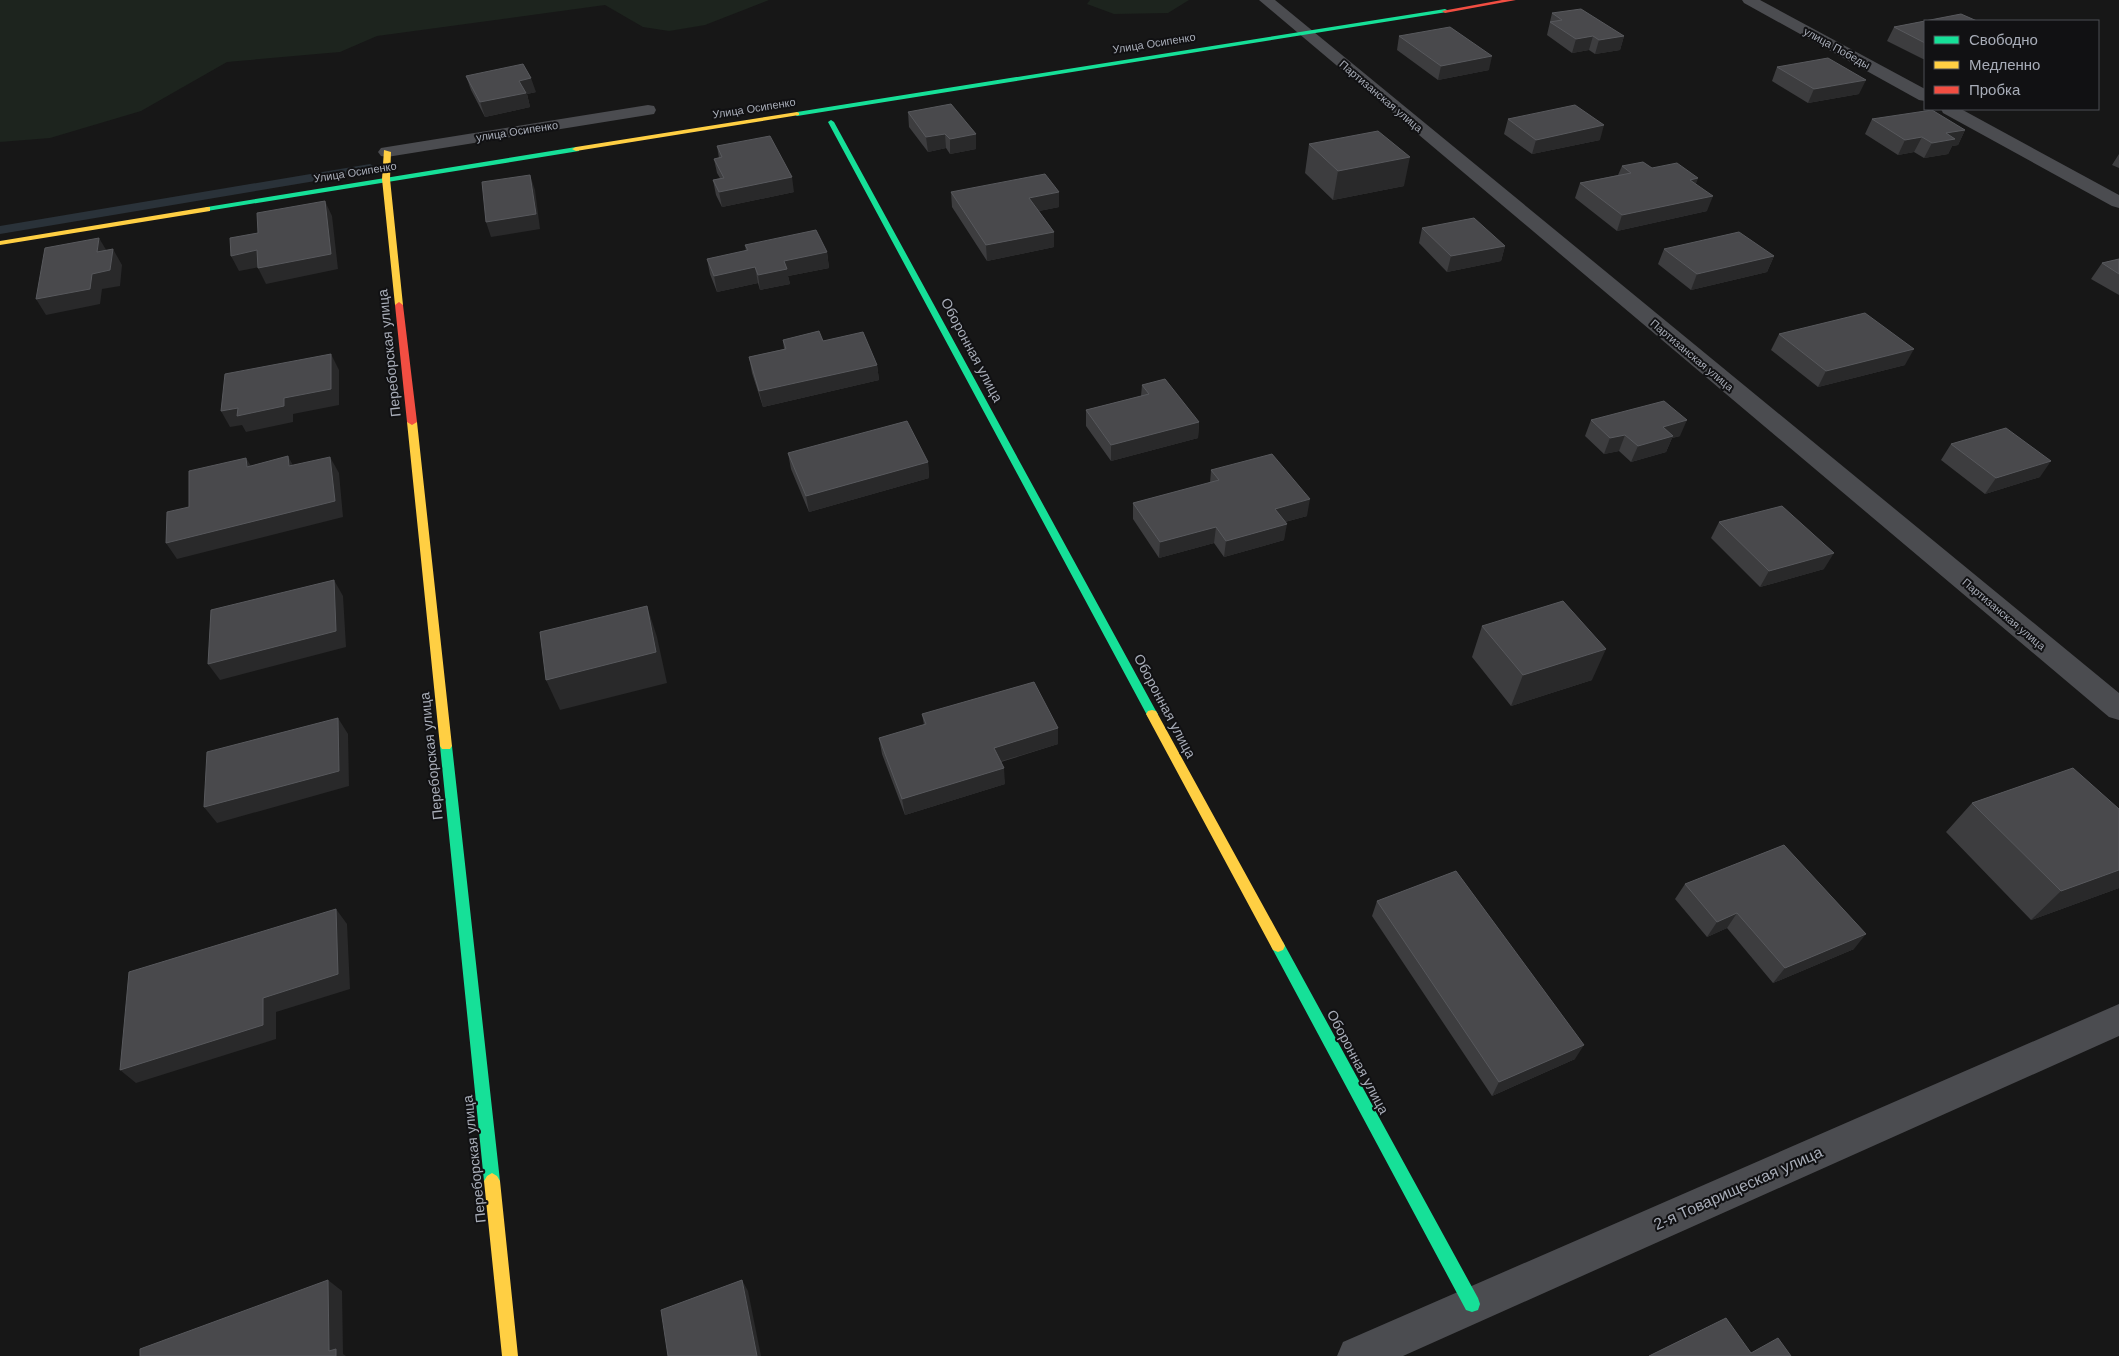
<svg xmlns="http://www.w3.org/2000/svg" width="2119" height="1356" viewBox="0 0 2119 1356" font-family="Arial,sans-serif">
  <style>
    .green { fill: #1d241e }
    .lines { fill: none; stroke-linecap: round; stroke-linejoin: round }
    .stream { fill: #2a3239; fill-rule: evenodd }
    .lane { fill: #4b4c50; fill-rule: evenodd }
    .street { fill: #4b4c50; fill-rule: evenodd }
    .fast { fill: #16e098; fill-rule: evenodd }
    .slow { fill: #ffcf43; fill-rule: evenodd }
    .jam { fill: #f24e42; fill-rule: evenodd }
    .wall { fill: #3d3d3f }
    .shaded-wall { fill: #29292a }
    .building { fill: #49494c; stroke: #58595d }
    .labels { text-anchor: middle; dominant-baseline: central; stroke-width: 4; stroke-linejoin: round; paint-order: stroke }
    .far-street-label { font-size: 11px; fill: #a8adb8; stroke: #111113 }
    .street-label { font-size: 14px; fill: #a8adb8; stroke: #111113 }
    .near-street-label { font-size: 16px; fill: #a8adb8; stroke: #111113 }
  </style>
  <rect width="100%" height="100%" fill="#171717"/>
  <!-- green -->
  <path class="green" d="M0 0H769L705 25 669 31 643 27 605 5 377 36 340 52 227 62 141 111 50 138 0 142Z
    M1090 0H1189L1168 13 1114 14 1087 4Z"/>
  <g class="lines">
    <!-- stream -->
    <path class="stream" d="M370 164 377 168 375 171 0 234V226Z"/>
    <!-- lane -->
    <path class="lane" d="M648 105 654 106 656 110 654 114 387 157 381 156 378 152 381 148 387 147Z"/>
    <!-- street -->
    <path class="street" d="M1259 0H1275L2119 693V720L2109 717Z
      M1742 0H1760L1925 89V101L1919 100 1744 3Z
      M1941 109H1961L2119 195V208L2112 206 1943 113Z
      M2119 1004V1036L1403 1356H1337L1343 1342Z"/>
    <!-- fast -->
    <path class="fast" d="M1445 9 1447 10V12L797 116 794 114 797 112Z
      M831 120 834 122 1156 711 1158 714 1156 717H1148L828 122Z
      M576 147H579V151L207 211 203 209 207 207Z
      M446 741 450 743 452 746 500 1181 497 1186 492 1189 487 1186 484 1181 440 746 442 743Z
      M1278 940 1283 942 1478 1298 1480 1304 1478 1310 1472 1312 1466 1310 1273 950 1271 946 1273 942Z"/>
    <!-- slow -->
    <path class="slow" d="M797 112 799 113V115L576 151 572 149 576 147Z
      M384 150 391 152 390 179 403 305 399 308 395 305 382 179Z
      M207 207H210V211L0 245V241Z
      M412 419 417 422 452 746 450 749H442L440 746 407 422Z
      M1152 710 1156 711 1283 942 1285 946 1283 950 1278 952 1273 950 1146 714 1148 711Z
      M492 1173 497 1176 500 1181 518 1356H502L484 1181 487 1176Z"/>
    <!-- jam -->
    <path class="jam" d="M1502 0H1516L1445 13 1442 11Z
      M399 302 403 305 417 422 412 425 407 422 395 305Z"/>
  </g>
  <!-- wall -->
  <path class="wall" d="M1552 13 1624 36 1620 50 1595 54 1589 50 1572 53 1547 35Z
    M1925 21V59H1923L1887 41 1894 27Z
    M1399 36 1489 70 1438 80 1397 50Z
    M1777 67 1859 94 1808 103 1772 81Z
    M466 76 536 92 527 94 530 107 485 117 471 90Z
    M908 112 976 149 950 154 946 148 928 152 909 127Z
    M1508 119 1600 140 1532 154 1504 134Z
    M1872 119 1965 130 1958 145 1952 146 1948 154 1924 158 1914 152 1898 155 1865 134Z
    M1309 144 1404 186 1333 200 1305 173Z
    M717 146 794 192 722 207 716 195 713 180 720 178 717 173 714 159 719 158Z
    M2119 154V168L2112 165Z
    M1622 166 1652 168 1696 184 1707 211 1617 231 1575 198 1580 183 1618 175Z
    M951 192 1059 207 1039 211 1054 232V247L987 261 952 207Z
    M1422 228 1505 246 1501 261 1447 272 1419 243Z
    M745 245 827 252 829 268 788 276 790 284 760 290 758 283 717 292 710 274 707 259 746 251Z
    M1664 249 1774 256 1767 272 1691 290 1658 264Z
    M2119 259V295L2091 279 2102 263Z
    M1779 334 1905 365 1818 387 1771 350Z
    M783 340 823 341 877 365 879 380 763 407 752 373 749 357 784 349Z
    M1142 385 1199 422 1198 438 1111 461 1086 426V410L1141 396Z
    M1591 420 1680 436 1672 438 1666 452 1631 462 1619 451 1604 454 1585 436Z
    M1951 444 2040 477 1985 494 1941 460Z
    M788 453 928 462 929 478 809 512 791 469Z
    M1211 470 1307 516 1285 522 1284 540 1224 557 1214 543 1159 558 1133 519V503L1210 483Z
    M1719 522 1824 569 1760 587 1711 538Z
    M1482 626 1592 680 1511 706 1472 657Z
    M922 714 1058 744 1001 762 1005 784 905 815 882 754 879 738 924 725Z
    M1972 803 2119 888 2031 920 1946 832Z
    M1685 884 1854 949 1773 983 1727 928 1707 937 1675 899Z
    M1377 901 1575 1059 1492 1096 1372 916Z"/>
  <!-- shaded-wall -->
  <path class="shaded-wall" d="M1593 36 1589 50 1572 53 1576 39Z
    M1624 36 1620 50 1595 54 1599 40Z
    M1492 56 1489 70 1438 80 1441 66Z
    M531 78 536 92 527 94 530 107 485 117 480 102 519 81Z
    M1866 80 1859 94 1808 103 1814 89Z
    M1604 125 1600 140 1532 154 1536 140Z
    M1965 130 1958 145 1952 146 1948 154 1924 158 1932 143 1946 133Z
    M945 134 946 148 928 152 926 137Z
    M976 134V149L950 154V139Z
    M1922 137 1914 152 1898 155 1905 140Z
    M1410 157 1404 186 1333 200 1338 171Z
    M530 175 535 190 540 229 491 237 486 222Z
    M792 177 794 192 722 207 719 192Z
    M1698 178 1693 193 1690 180Z
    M1059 192V207L1029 213V198Z
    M1713 196 1707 211 1617 231 1622 215Z
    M325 201 332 216 338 269 266 284 258 268Z
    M1054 232V247L987 261 986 245Z
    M99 238 108 253 97 252Z
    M1505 246 1501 261 1447 272 1451 256Z
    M113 249 122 265 120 286 102 289 100 304 46 315 36 299 92 274Z
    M257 250 265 266 239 271 231 256Z
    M827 252 829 268 788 276 790 284 760 290 758 275 784 261Z
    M1774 256 1767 272 1691 290 1697 274Z
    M755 267 758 283 717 292 714 276Z
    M1914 349 1905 365 1818 387 1826 371Z
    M331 354 339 370V405L293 414V422L246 432 242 425 230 427 221 411 284 398Z
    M877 365 879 380 763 407 759 391Z
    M1687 420 1680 436 1672 438 1666 452 1631 462 1638 446 1663 427Z
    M1199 422 1198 438 1111 461V445Z
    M1625 435 1619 451 1604 454 1610 438Z
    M288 456 297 473 289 466Z
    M330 457 339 473 343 517 177 559 166 543Z
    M246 458 256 474 247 467Z
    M2051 461 2040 477 1985 494 1996 478Z
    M928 462 929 478 809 512 806 496Z
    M1310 499 1307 516 1273 525 1275 509Z
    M1287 524 1284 540 1224 557 1226 541Z
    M1216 527 1214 543 1159 558 1160 542Z
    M1834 553 1824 569 1760 587 1769 571Z
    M334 580 343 596 346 647 220 680 208 664Z
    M647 606 657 637 667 683 560 710 546 680Z
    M1606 649 1592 680 1511 706 1523 675Z
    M338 718 348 734 349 786 217 823 204 807Z
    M1058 728V744L995 763 994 748Z
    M1004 768 1005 784 905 815 902 799Z
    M2119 870V888L2031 920 2061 891Z
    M336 909 347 924 350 989 276 1012V1039L136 1083 120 1070 263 998Z
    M1737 913 1727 928 1707 937 1717 922Z
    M1866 934 1854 949 1773 983 1785 968Z
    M1584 1045 1575 1059 1492 1096 1499 1082Z
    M328 1280 342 1291 343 1354 346 1356H336L329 1351Z
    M742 1280 748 1291 761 1356H757Z"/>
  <!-- building -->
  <path class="building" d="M1581 9 1624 36 1599 40 1593 36 1576 39 1550 22 1562 20 1552 13Z
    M1961 14 1977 21H1925V43L1894 27Z
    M1450 27 1492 56 1441 66 1399 36Z
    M1828 58 1866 80 1814 89 1777 67Z
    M523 64 531 78 519 81 526 93 480 102 466 76Z
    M951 104 976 134 950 139 945 134 926 137 908 112Z
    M1575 105 1604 125 1536 140 1508 119Z
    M1932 110 1965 130 1946 133 1955 139 1932 143 1922 137 1905 140 1872 119Z
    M1378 131 1410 157 1338 171 1309 144Z
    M770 136 792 177 719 192 713 180 724 178 714 159 722 157 717 146Z
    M1643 162 1652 168 1677 163 1698 178 1690 180 1713 196 1622 215 1580 183 1631 173 1622 166Z
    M1045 174 1059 192 1029 198 1054 232 986 245 951 192Z
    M530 175 536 214 486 222 482 182Z
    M325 201 331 254 258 268 257 250 231 256 230 238 258 233 257 213Z
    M1474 218 1505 246 1451 256 1422 228Z
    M816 230 827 252 784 261 787 269 758 275 755 267 714 276 707 259 748 250 745 245Z
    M1739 232 1774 256 1697 274 1664 249Z
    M99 238 97 252 113 249 110 270 92 274 90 289 36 299 45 248Z
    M2119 259V274L2102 263Z
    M1865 313 1914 349 1826 371 1779 334Z
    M819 331 823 341 863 332 877 365 759 391 749 357 786 349 783 340Z
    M331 354V389L284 398V406L237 416 238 408 221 411 225 374Z
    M1165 379 1199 422 1111 445 1086 410 1149 394 1142 385Z
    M1664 401 1687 420 1663 427 1673 436 1638 446 1625 435 1610 438 1591 420Z
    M907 421 928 462 806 496 788 453Z
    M2006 428 2051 461 1996 478 1951 444Z
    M1272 454 1310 499 1275 509 1287 524 1226 541 1216 527 1160 542 1133 503 1219 480 1211 470Z
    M288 456 289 466 330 457 335 501 166 543 167 512 189 507V471L246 458 247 467Z
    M1782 506 1834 553 1769 571 1719 522Z
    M334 580 336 631 208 664 211 610Z
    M1563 601 1606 649 1523 675 1482 626Z
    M647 606 656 652 546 680 540 632Z
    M1034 682 1058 728 994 748 1004 768 902 799 879 738 926 724 922 714Z
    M338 718 339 771 204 807 207 752Z
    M2073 768 2119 809V870L2061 891 1972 803Z
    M1784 845 1866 934 1785 968 1737 913 1717 922 1685 884Z
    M1456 871 1584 1045 1499 1082 1377 901Z
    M336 909 338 974 263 998V1025L120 1070 129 972Z
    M328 1280 329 1351 336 1349V1356H140V1349Z
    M742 1280 757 1356H668L661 1310Z
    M1726 1318 1751 1353 1778 1338 1791 1356H1649Z"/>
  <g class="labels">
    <!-- far-street labels -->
    <g class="far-street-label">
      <text transform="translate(1154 43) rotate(-9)">Улица Осипенко</text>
      <text transform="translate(1837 48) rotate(29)">улица Победы</text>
      <text transform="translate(1381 96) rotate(40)">Партизанская улица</text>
      <text transform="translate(754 108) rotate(-9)">Улица Осипенко</text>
      <text transform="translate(517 131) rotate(-9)">улица Осипенко</text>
      <text transform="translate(355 172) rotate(-9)">Улица Осипенко</text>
      <text transform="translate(1692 355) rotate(40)">Партизанская улица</text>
      <text transform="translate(2004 614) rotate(40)">Партизанская улица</text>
    </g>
    <!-- street labels -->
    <g class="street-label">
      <text transform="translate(972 350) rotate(62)">Оборонная улица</text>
      <text transform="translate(389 353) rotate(-96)">Переборская улица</text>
      <text transform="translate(1165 706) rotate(62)">Оборонная улица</text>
      <text transform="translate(431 756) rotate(-96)">Переборская улица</text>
      <text transform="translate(1358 1062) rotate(62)">Оборонная улица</text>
      <text transform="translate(474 1159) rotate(-96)">Переборская улица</text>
    </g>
    <!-- near-street labels -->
    <g class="near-street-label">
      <text transform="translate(1738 1188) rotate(-24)">2-я Товарищеская улица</text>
    </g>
  </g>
  <!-- legend -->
  <rect x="1924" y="20" width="175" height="90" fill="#111113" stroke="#4d4f55"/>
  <rect x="1934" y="36" width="25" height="8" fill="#16e098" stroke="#4d4f55"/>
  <text x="1969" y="45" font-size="15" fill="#a8adb8">Свободно</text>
  <rect x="1934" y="61" width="25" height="8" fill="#ffcf43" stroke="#4d4f55"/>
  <text x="1969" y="70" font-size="15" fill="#a8adb8">Медленно</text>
  <rect x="1934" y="86" width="25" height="8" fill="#f24e42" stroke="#4d4f55"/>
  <text x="1969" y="95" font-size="15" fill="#a8adb8">Пробка</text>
</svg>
